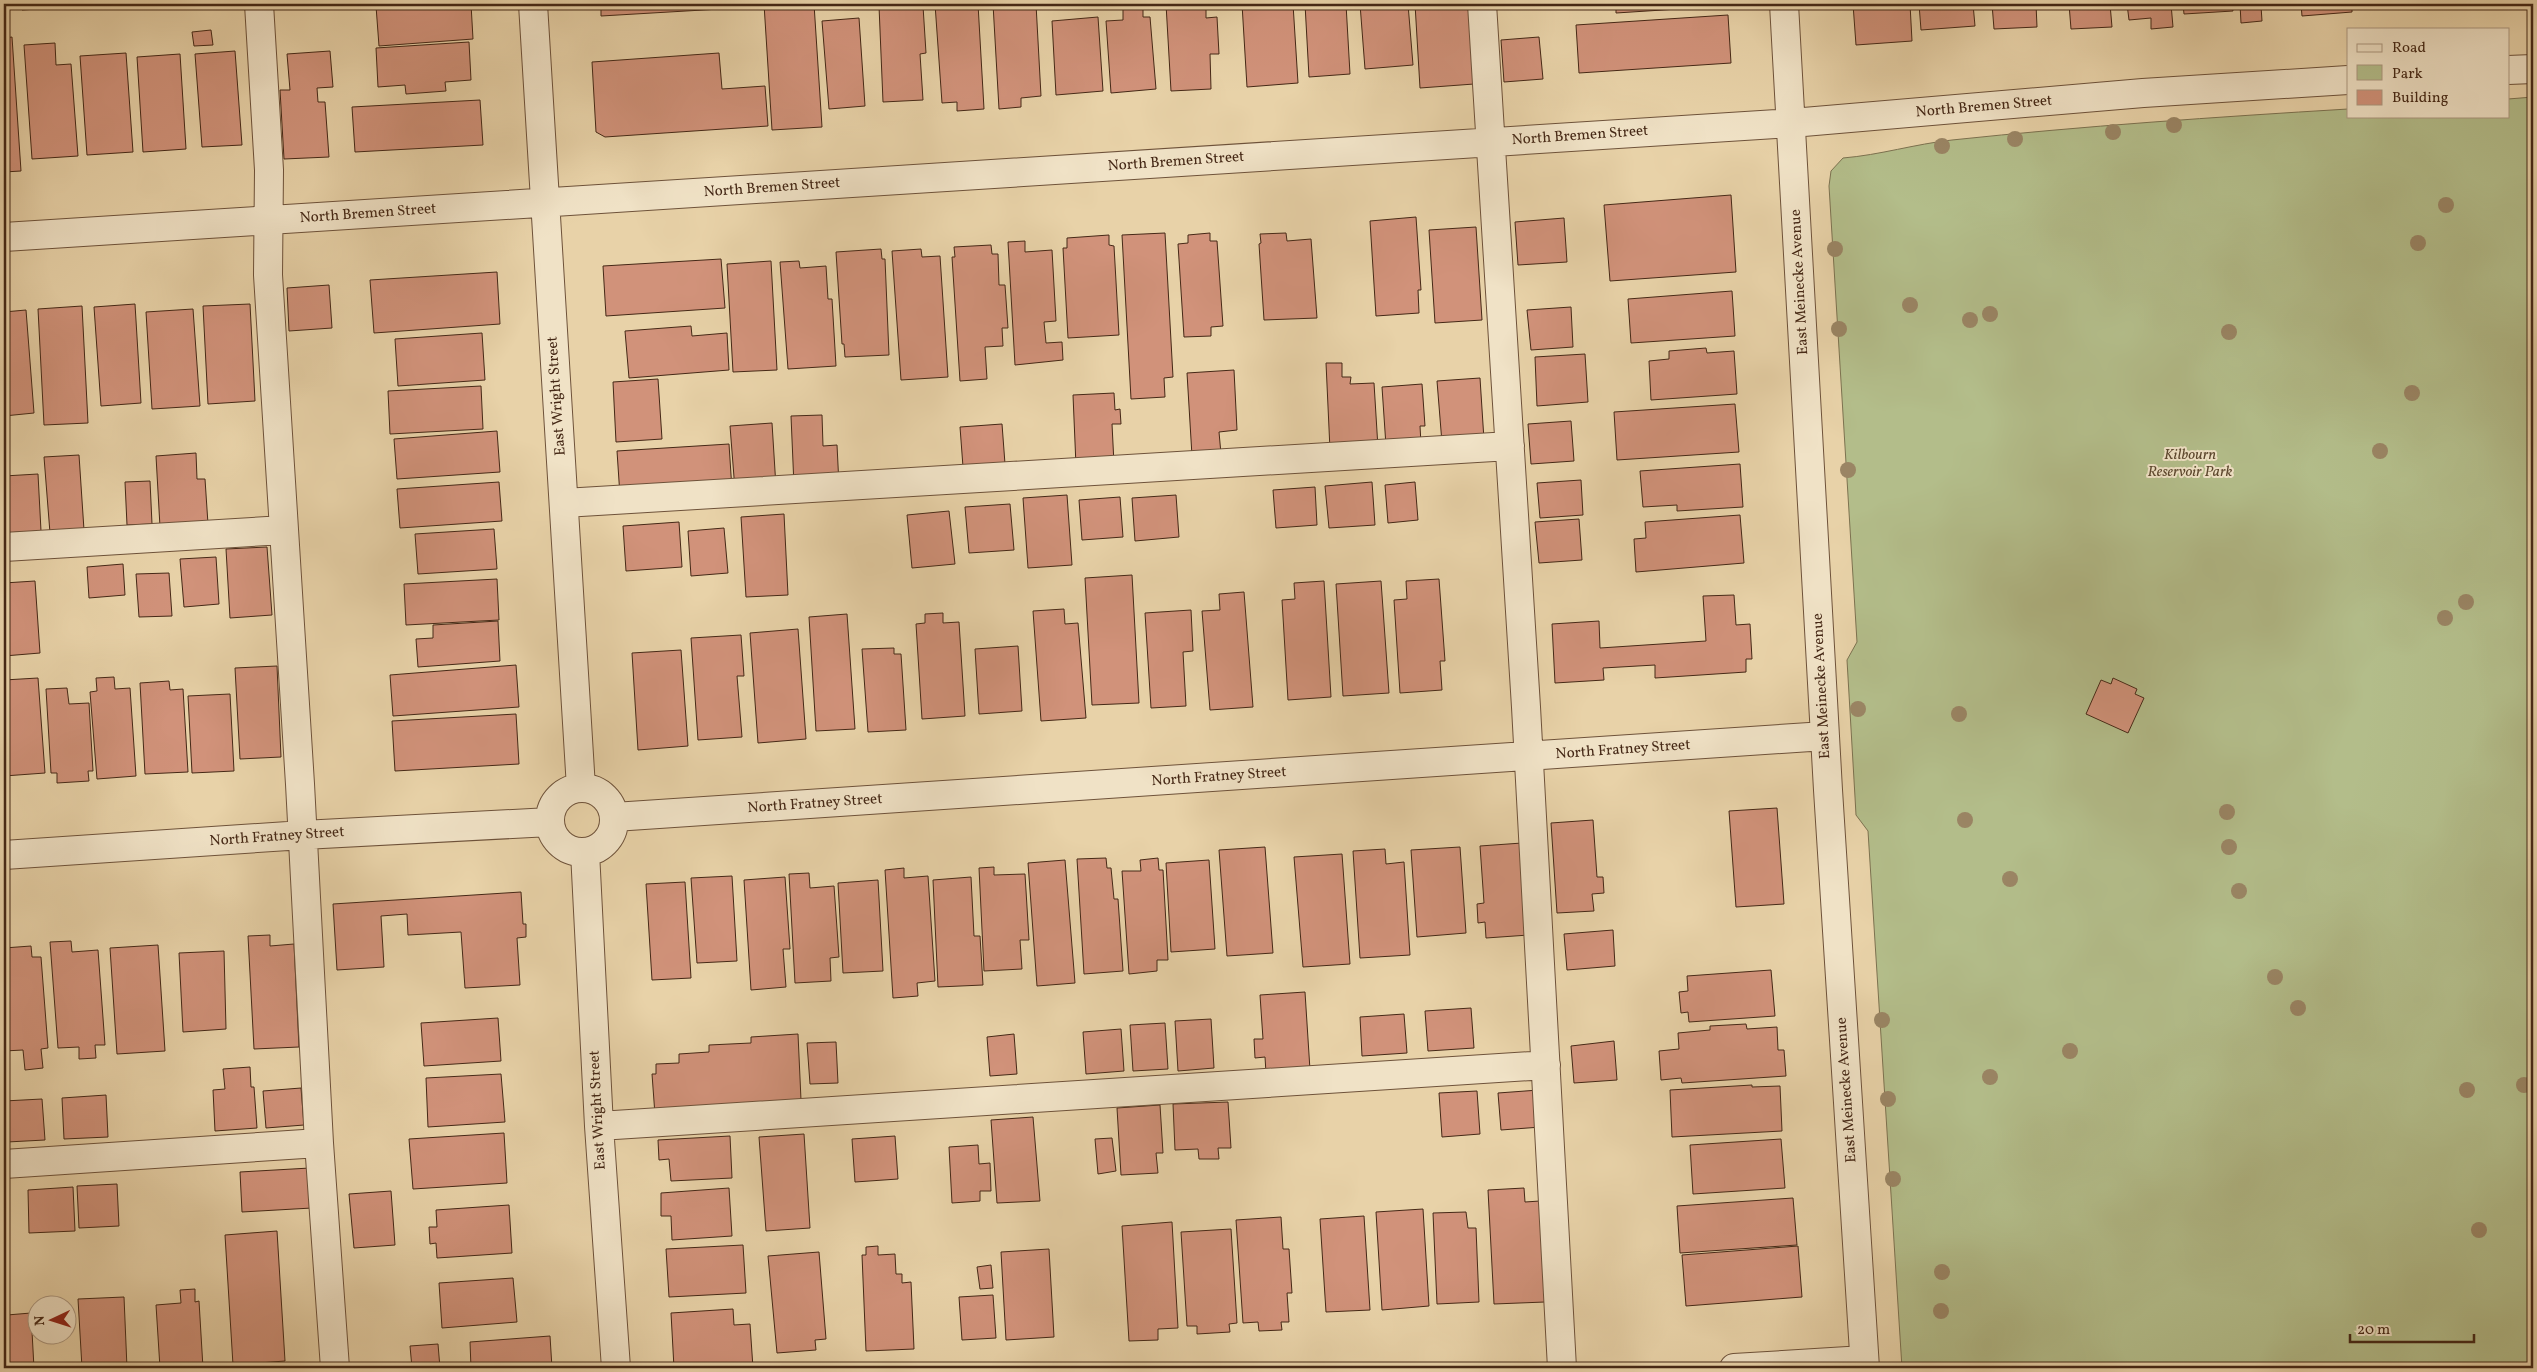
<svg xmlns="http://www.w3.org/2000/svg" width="2537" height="1372" viewBox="0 0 2537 1372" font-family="Vollkorn,serif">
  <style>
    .green { fill: #b3bd8a; stroke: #7c7250 }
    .building { fill: #d1927a; stroke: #452816 }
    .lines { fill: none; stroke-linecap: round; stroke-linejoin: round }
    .minor-casing { stroke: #6e523a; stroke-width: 30 }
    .minor { stroke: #f0e2c6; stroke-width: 28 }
    .tree { fill: #9a8564 }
    .labels { text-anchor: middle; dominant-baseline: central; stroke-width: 4; stroke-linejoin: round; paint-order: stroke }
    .street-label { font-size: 15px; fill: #452816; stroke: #f0e2c6 }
    .park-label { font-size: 15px; font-style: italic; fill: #5b462d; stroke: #f0e2c6 }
  </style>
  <rect width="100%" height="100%" fill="#e8d2a8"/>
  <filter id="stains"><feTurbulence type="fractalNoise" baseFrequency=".004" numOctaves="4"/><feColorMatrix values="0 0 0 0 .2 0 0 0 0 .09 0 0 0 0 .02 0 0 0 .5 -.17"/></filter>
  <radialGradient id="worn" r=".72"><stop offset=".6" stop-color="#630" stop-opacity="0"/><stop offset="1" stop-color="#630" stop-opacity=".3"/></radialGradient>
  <!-- green -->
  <path class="green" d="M2533 97V1368H1902L1868 831 1856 815 1855 797 1847 660 1857 642 1829 186 1831 171 1843 158C1880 155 1915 144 1952 140 2084 126 2216 117 2348 109V116H2508V99Z"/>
  <!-- building -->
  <path class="building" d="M22 4H38V9L22 10Z
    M410 4H471L473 39 379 46 376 6Z
    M601 4H719L720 9 601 16Z
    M764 4H814L822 127 772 130Z
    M886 4H908L909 7 923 6 926 53 920 54 923 100 883 102 879 6Z
    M935 4H978L984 109 957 111V102L942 103Z
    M993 4H1036L1041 96 1021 98V107L999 109Z
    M1166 4H1206V18L1217 17 1219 54H1210L1211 89 1171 91Z
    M1242 4H1293L1298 83 1247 87Z
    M1305 4H1346L1350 74 1309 77Z
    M1360 4H1408L1413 65 1365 69Z
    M1415 4H1477L1474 84 1420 88Z
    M1616 4H1709V7L1616 13Z
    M1853 4H1910L1912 41 1856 45Z
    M1919 4H1973L1975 26 1921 30Z
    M1992 4H2036L2037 27 1994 29Z
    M2069 4H2110L2112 27 2071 29Z
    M2127 4H2171L2173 27 2151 29V18L2129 20Z
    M2183 4H2232L2233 11 2184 14Z
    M2240 4H2283V5L2261 6 2262 21 2241 23Z
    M2301 4H2352V12L2302 16Z
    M1143 6V17H1150L1156 89 1111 93 1106 21 1123 20V7Z
    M1728 15 1731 63 1579 73 1576 25Z
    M1098 17 1103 91 1056 95 1052 21Z
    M4 18 5 38 12 37 21 171 4 172Z
    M859 18 865 106 829 109 822 21Z
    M211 30 213 45 194 46 192 32Z
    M1539 37 1543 79 1504 82 1501 40Z
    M469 42 471 80 445 82 446 91 406 94 405 85 378 87 376 48Z
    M55 43 56 65 71 64 78 156 32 159 24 45Z
    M235 51 242 145 202 147 195 54Z
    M330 51 333 87 317 88 318 102H325L329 157 284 159 280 90H290L287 54Z
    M126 53 133 152 87 155 80 56Z
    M719 53 722 89 765 86 768 126 605 137 596 132 592 62Z
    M180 54 186 149 143 152 137 57Z
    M480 100 483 145 355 152 352 107Z
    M1731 195 1736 272 1610 281 1604 205Z
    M1416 217 1421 290H1418L1419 313 1376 316 1370 221Z
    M1564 218 1567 262 1518 265 1515 222Z
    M1476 227 1482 320 1435 323 1429 230Z
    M1165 233 1173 377 1164 378 1165 397 1131 399 1122 235Z
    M1210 233V241H1217L1223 326 1211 327V336L1184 337 1178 244 1188 243V235Z
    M1286 233 1287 241 1311 239 1317 318 1264 320 1259 244 1261 243 1260 234Z
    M1109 235V245L1114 246 1119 335 1068 338 1063 248H1067V238Z
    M1025 241V252L1052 250 1056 321 1044 322 1046 343 1062 342 1063 360 1015 365 1008 242Z
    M991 245 992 254H998L999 285H1005L1008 328H1002L1003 346 985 347 987 379 960 381 952 257H955L954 247Z
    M881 249 882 259H885L889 355 845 357 844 344H842L836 252Z
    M921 249 922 257 940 256 948 377 901 380 892 251Z
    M721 259 725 308 606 316 603 266Z
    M771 261 777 370 733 372 727 264Z
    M799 261 800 268 826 266 828 299H832L836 366 788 369 780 262Z
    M497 272 500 324 374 333 370 280Z
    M329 285 332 328 289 331 287 288Z
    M1732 291 1735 336 1631 343 1628 299Z
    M135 304 141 403 101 406 94 307Z
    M250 304 255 401 208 404 203 306Z
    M82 306 88 423 44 425 38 309Z
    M1571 307 1573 347 1531 350 1527 310Z
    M193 309 200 406 152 409 146 312Z
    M26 310 34 413 4 416V312Z
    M691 326 692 336 727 333 729 370 629 378 625 331Z
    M482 333 485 380 398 386 395 339Z
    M1706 348 1707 353 1734 351 1737 394 1651 400 1649 361 1669 359V351Z
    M1585 354 1588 402 1537 406 1535 357Z
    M1326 363H1342V377H1351L1350 384 1374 383 1378 448 1330 450Z
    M1234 370 1237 430 1219 432 1221 454 1192 456 1187 373Z
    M1480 378 1484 440 1442 443 1437 381Z
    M658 379 662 439 616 442 613 382Z
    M1422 384 1425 426H1420L1421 444 1386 446 1382 387Z
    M481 386 483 429 390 434 388 391Z
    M1114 393 1115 410 1120 409 1121 424H1112L1114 464 1076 466 1073 395Z
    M1735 404 1739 452 1617 460 1614 412Z
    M822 415 823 446 837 445 839 485 794 486 791 416Z
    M1571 421 1574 461 1531 464 1528 424Z
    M772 423 776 487 735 490 730 426Z
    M1002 424 1005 464 963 467 960 427Z
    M497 431 500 472 397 479 394 439Z
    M729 444 732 490 620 496 617 451Z
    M196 453 197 479H205L208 524 160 527 156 456Z
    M79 455 84 530 50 533 44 457Z
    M1740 464 1743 507 1677 511V505L1643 507 1640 471Z
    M38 474 41 531 4 533V476Z
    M1581 480 1583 515 1540 518 1537 483Z
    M150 481 152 524 127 525 125 482Z
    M499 482 502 521 400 528 397 489Z
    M1372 482 1375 525 1329 528 1325 486Z
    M1415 482 1418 520 1388 523 1385 485Z
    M1315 487 1317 525 1276 528 1273 490Z
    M1067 495 1072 565 1028 568 1023 498Z
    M1176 495 1179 537 1135 541 1132 498Z
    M1120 497 1123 537 1082 540 1079 500Z
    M1010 504 1014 550 969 553 965 507Z
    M949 511 955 564 912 568 907 515Z
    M784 514 788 595 746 597 741 517Z
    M1740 515 1744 563 1636 572 1634 539 1646 538 1645 522Z
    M1579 519 1582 560 1539 563 1535 522Z
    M679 522 682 567 626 571 623 526Z
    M724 528 728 573 691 576 688 531Z
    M494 529 497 569 418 574 415 534Z
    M267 547 272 615 230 618 226 549Z
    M216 557 219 604 184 607 180 559Z
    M123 564 125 595 89 598 87 567Z
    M169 573 172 616 139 617 136 574Z
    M1132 575 1139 703 1092 705 1085 578Z
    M497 579 499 620 406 625 404 584Z
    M1439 579 1445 661H1440L1442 690 1400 693 1394 600 1407 599 1406 581Z
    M35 581 40 653 4 656V583Z
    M1324 581 1331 697 1288 700 1282 600 1295 599 1294 583Z
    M1381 581 1389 693 1343 696 1336 584Z
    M1244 592 1253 707 1210 710 1202 611 1220 610 1219 594Z
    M1734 595 1736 625 1750 624 1752 659H1746V672L1655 678V665L1603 668 1604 680 1555 683 1552 624 1599 621 1600 648 1706 641 1703 596Z
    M1064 609 1065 624 1078 623 1086 718 1041 721 1033 611Z
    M1191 610 1193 651 1183 652 1186 706 1151 708 1145 613Z
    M943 613V623L959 622 965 716 922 719 916 624 925 623V614Z
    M847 614 855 729 816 731 809 617Z
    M498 621 500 661 418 667 416 639 433 638V625Z
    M798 629 806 739 758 743 750 633Z
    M741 635 744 676H737L742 737 698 740 691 638Z
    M1018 646 1022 711 979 714 975 649Z
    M894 648V654H901L906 730 868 732 862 649Z
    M681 650 688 746 638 750 632 653Z
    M516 665 519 707 393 716 390 675Z
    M277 666 281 757 240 759 235 668Z
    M114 677 115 689 130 688 136 776 97 779 90 692 97 691 96 678Z
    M38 678 45 773 4 776V680Z
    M2113 678 2137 689 2135 694 2144 698 2128 733 2086 714 2101 680 2111 684Z
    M169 681 170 690 183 689 188 772 145 774 140 683Z
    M67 688 69 704 89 703 93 771H88L89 781 57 783V773H51L46 689Z
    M230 694 234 771 192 773 188 696Z
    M516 714 519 764 395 771 392 721Z
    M1777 808 1784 904 1736 907 1729 811Z
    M1593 820 1597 877H1603L1604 893 1592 894 1594 911 1557 913 1551 823Z
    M1522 843 1529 935 1486 938 1485 922 1478 923 1477 904 1484 903 1480 846Z
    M1265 847 1273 953 1227 956 1219 850Z
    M1460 847 1466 933 1417 937 1411 850Z
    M1385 849 1386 864 1404 862 1410 955 1360 958 1353 851Z
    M1342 854 1350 964 1303 967 1294 857Z
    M1106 858 1107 868H1111L1114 899H1118L1123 971 1084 974 1077 859Z
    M1158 858 1159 870H1163L1168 960H1157V971L1129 974 1122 871H1141L1140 860Z
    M1065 860 1075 983 1037 986 1028 863Z
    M1209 860 1215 949 1171 952 1166 863Z
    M994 867V875L1025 874 1029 940H1020L1022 969 984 971 979 868Z
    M904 868V878L928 876 935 981 917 983 918 996 893 998 885 870Z
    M809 873 810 888 834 886 839 957 830 958 831 981 795 983 789 874Z
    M732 876 737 961 697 963 691 878Z
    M785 877 790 949H783L786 987 751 990 744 880Z
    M971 877 974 936H980L983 985 938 987 933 880Z
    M878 880 883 971 843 973 838 883Z
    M685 882 691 978 652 980 646 884Z
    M521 892 523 924H526V937L517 938 520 985 465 988 461 932 408 935 407 914 381 916 384 967 337 970 333 904Z
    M1613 930 1615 966 1567 970 1564 934Z
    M270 935V946L294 944 299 1047 254 1049 248 936Z
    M71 941 72 952 98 950 105 1045H95L96 1058 79 1059V1047L58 1048 50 942Z
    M158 945 165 1051 117 1054 110 948Z
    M31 946 32 957H41L48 1048 41 1049 43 1068 25 1070 23 1050 4 1051V948Z
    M224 951 226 1029 183 1032 179 953Z
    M1771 970 1775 1016 1689 1022 1688 1012 1681 1013 1679 992 1688 991 1687 976Z
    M1305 992 1310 1070 1266 1073 1265 1057 1255 1058 1254 1039H1263L1260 995Z
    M1471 1008 1474 1048 1428 1051 1425 1011Z
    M1404 1014 1407 1053 1362 1056 1360 1017Z
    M498 1018 501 1061 424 1066 421 1023Z
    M1211 1019 1214 1068 1178 1071 1175 1021Z
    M1165 1023 1168 1069 1133 1071 1130 1025Z
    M1746 1024 1747 1029 1777 1027 1778 1050H1784L1786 1076 1682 1083 1681 1078 1661 1080 1659 1051 1679 1049 1678 1033 1710 1030V1026Z
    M1121 1029 1124 1071 1086 1074 1083 1032Z
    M798 1034 801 1100 655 1115 652 1074H656V1064L679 1063V1054L709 1052V1045L751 1043V1037Z
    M1014 1034 1017 1074 990 1076 987 1037Z
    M1614 1041 1617 1080 1574 1083 1571 1046Z
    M836 1042 838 1083 810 1084 807 1043Z
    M250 1067 251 1087H254L257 1128 215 1131 213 1090 225 1089 223 1069Z
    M501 1074 505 1122 428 1127 426 1078Z
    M1752 1085V1087L1780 1086 1782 1131 1672 1137 1670 1090Z
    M301 1088 304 1125 266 1128 263 1091Z
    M1539 1090 1541 1127 1501 1130 1498 1093Z
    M1477 1091 1480 1134 1442 1137 1439 1093Z
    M106 1095 108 1137 64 1139 62 1098Z
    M42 1099 45 1140 7 1142 4 1101Z
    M1228 1102 1231 1148H1218L1219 1159H1199L1198 1149 1175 1150 1173 1104Z
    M1160 1105 1163 1153H1156L1158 1173 1121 1175 1117 1108Z
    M1033 1117 1040 1201 997 1203 991 1120Z
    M504 1133 507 1183 413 1189 409 1139Z
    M804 1134 810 1228 766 1231 759 1137Z
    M730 1136 732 1178 671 1181 669 1159 659 1160 658 1140Z
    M895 1136 898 1179 855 1182 852 1139Z
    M1112 1138 1116 1171 1098 1174 1095 1139Z
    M1781 1139 1785 1188 1693 1194 1690 1145Z
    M978 1145 979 1164 990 1163 991 1191H980V1201L952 1203 949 1147Z
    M310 1168 312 1208 242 1212 240 1172Z
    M117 1184 119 1226 79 1228 77 1186Z
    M73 1187 75 1231 29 1233 28 1190Z
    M729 1188 732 1236 672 1240 671 1216H661V1193Z
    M1524 1188 1525 1202 1540 1201 1545 1302 1494 1304 1488 1190Z
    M391 1191 395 1245 354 1248 349 1194Z
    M1793 1198 1797 1245 1680 1253 1677 1206Z
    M509 1205 512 1253 437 1258 436 1243 430 1244 429 1227H437L436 1210Z
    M1423 1209 1429 1306 1382 1310 1376 1212Z
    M1466 1212 1468 1228H1476L1479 1302 1437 1304 1433 1213Z
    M1364 1216 1370 1310 1326 1312 1320 1219Z
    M1281 1217 1283 1249H1289L1292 1293H1287L1289 1322H1281L1282 1330 1259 1331 1258 1322 1243 1323 1236 1220Z
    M1172 1222 1178 1328 1158 1329V1340L1129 1341 1122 1226Z
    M1231 1229 1237 1323 1229 1324 1230 1332 1197 1334V1326H1187L1181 1232Z
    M277 1231 285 1361 233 1365 225 1235Z
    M743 1245 746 1293 669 1297 666 1249Z
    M878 1246V1255L895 1254 896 1274H902V1283L911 1282 914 1349 866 1351 862 1255H866V1247Z
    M1798 1246 1802 1297 1686 1306 1682 1255Z
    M1049 1249 1054 1337 1006 1340 1001 1252Z
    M819 1252 826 1339 815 1340 816 1350 777 1353 768 1256Z
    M991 1265 993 1288 980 1289 977 1267Z
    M513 1278 517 1322 442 1328 439 1283Z
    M195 1289V1302L199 1301 203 1368H160L156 1305 181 1303 180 1290Z
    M993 1295 996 1338 962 1340 959 1297Z
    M124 1297 127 1368H82L78 1299Z
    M4 1299H6L7 1315 31 1313 34 1368H4Z
    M733 1309 734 1325 750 1324 753 1368H674L671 1313Z
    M550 1336 552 1368H471L470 1342Z
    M438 1344 440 1368H412L410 1346Z"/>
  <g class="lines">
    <!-- minor casing -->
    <g class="minor-casing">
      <path id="minor" d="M259 4 269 170 268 275 300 784 319 1143 335 1368
        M533 4 581 788
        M1482 4 1526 707 1562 1368
        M1784 4 1828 790 1865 1368
        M2508 70 2533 69
        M4 237 1792 123 2143 93 2348 80
        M564 503 1510 446
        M4 547 284 530
        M550 820a32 32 0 1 1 64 0a32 32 0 1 1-64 0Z
        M614 817 1825 736
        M585 852 599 1126 616 1368
        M4 855 303 835 550 822
        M599 1126 1546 1065
        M4 1164 319 1143
        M1734 1368 1864 1360"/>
    </g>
    <!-- minor -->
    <use href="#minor" class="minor"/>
  </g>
  <!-- trees -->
  <g class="tree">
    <circle cx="2174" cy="125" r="8"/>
    <circle cx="2113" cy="132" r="8"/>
    <circle cx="2015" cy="139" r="8"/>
    <circle cx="1942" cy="146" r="8"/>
    <circle cx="2446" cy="205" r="8"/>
    <circle cx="2418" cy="243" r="8"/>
    <circle cx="1835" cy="249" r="8"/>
    <circle cx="1910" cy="305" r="8"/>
    <circle cx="1990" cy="314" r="8"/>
    <circle cx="1970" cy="320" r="8"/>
    <circle cx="1839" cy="329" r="8"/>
    <circle cx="2229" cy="332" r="8"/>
    <circle cx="2412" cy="393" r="8"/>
    <circle cx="2380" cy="451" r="8"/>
    <circle cx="1848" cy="470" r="8"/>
    <circle cx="2466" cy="602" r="8"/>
    <circle cx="2445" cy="618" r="8"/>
    <circle cx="1858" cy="709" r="8"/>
    <circle cx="1959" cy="714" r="8"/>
    <circle cx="2227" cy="812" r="8"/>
    <circle cx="1965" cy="820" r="8"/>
    <circle cx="2229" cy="847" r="8"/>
    <circle cx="2010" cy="879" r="8"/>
    <circle cx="2239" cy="891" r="8"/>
    <circle cx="2275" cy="977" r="8"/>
    <circle cx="2298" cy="1008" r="8"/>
    <circle cx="1882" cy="1020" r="8"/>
    <circle cx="2070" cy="1051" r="8"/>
    <circle cx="1990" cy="1077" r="8"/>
    <circle cx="2524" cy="1085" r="8"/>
    <circle cx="2467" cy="1090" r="8"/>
    <circle cx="1888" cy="1099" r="8"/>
    <circle cx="1893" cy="1179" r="8"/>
    <circle cx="2479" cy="1230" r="8"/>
    <circle cx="1942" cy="1272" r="8"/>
    <circle cx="1941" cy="1311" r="8"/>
  </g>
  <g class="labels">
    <!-- street labels -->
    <g class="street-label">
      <text transform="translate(1984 107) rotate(-5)">North Bremen Street</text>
      <text transform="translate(1580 136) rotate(-4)">North Bremen Street</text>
      <text transform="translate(1176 162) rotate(-4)">North Bremen Street</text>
      <text transform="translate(772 188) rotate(-4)">North Bremen Street</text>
      <text transform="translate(368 214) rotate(-4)">North Bremen Street</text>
      <text transform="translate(1800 282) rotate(-93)">East Meinecke Avenue</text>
      <text transform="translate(557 396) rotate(-94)">East Wright Street</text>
      <text transform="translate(1822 686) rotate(-93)">East Meinecke Avenue</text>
      <text transform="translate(1623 750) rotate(-4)">North Fratney Street</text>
      <text transform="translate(1219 777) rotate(-4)">North Fratney Street</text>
      <text transform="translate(815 804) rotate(-4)">North Fratney Street</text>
      <text transform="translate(277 837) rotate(-4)">North Fratney Street</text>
      <text transform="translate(1847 1090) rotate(-94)">East Meinecke Avenue</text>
      <text transform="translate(598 1110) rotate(-93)">East Wright Street</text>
    </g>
    <!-- park labels -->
    <g class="park-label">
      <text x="2190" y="455">Kilbourn<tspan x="2190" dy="17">Reservoir Park</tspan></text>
    </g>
  </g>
  <!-- margin -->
  <rect width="2537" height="1372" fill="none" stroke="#e8d2a8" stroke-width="20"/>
  <rect x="5" y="5" width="2527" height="1362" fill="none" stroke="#452816" stroke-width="2.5"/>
  <rect x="10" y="10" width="2517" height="1352" fill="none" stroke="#452816"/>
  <!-- legend -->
  <rect x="2347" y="28" width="162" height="90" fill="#f0e2c6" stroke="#ac9880"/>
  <rect x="2357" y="44" width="25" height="8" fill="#f0e2c6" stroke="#ac9880"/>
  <text x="2392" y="52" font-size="15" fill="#452816">Road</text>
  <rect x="2357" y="65" width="25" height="15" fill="#b3bd8a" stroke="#ac9880"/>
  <text x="2392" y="78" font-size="15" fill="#452816">Park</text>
  <rect x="2357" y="90" width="25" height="15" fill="#d1927a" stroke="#ac9880"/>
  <text x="2392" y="102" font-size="15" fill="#452816">Building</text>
  <!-- north arrow -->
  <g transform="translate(52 1320) rotate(266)"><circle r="24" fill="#f0e2c6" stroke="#ac9880"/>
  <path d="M0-4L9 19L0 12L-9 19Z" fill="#8f2418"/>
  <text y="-8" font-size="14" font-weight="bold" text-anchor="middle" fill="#452816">N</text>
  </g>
  <!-- scale -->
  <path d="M2350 1334v8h124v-8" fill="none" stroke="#452816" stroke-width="2.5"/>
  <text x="2357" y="1334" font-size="15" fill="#452816" stroke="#f0e2c6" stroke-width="4" paint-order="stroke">20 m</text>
  <rect width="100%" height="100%" filter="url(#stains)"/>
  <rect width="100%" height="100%" fill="url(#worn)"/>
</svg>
